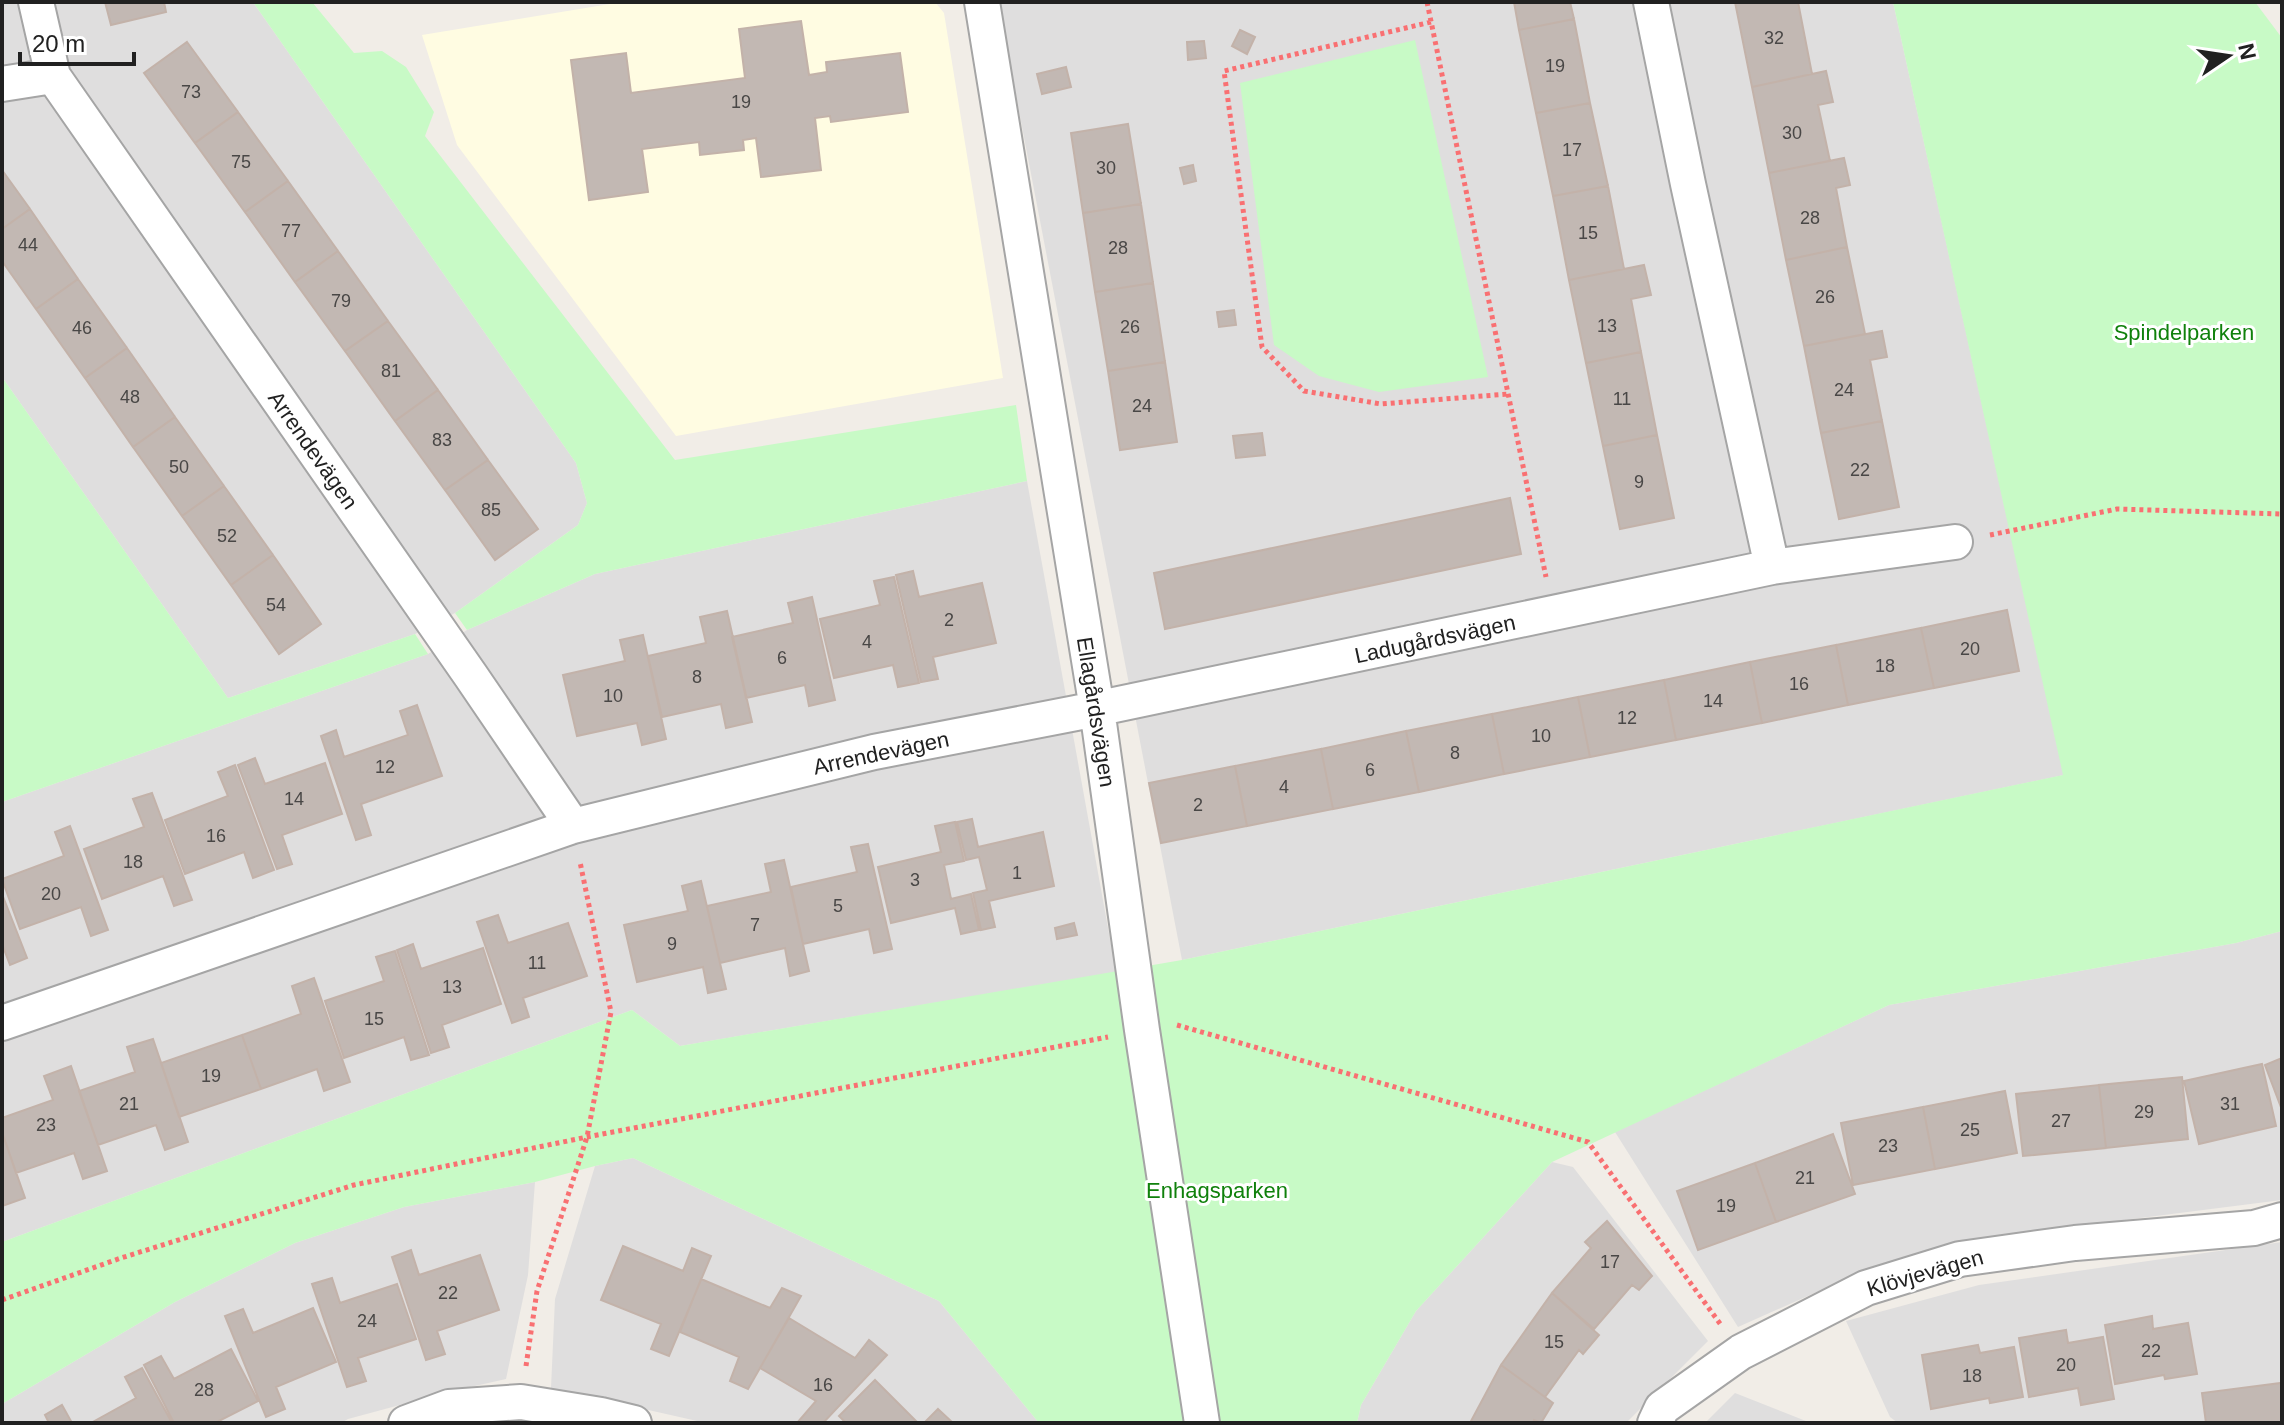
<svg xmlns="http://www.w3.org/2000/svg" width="2284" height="1425" viewBox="0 0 2284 1425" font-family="Arial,sans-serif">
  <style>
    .residential { fill: #dfdede }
    .education { fill: #fffce2 }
    .park { fill: #c8fac6 }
    .building { fill: #c2b8b3; stroke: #c3b2a9; stroke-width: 2 }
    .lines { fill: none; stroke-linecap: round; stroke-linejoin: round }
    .street-casing { stroke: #a5a5a5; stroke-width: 38 }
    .path { stroke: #f97072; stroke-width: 5; stroke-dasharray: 4 4; stroke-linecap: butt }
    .street { stroke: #fff; stroke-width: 34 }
    .labels { text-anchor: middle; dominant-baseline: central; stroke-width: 6; stroke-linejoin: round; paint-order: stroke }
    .number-label { font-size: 18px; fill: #494746 }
    .park-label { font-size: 22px; fill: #10810c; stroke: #fff }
    .street-label { font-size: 22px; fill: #212121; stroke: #fff }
  </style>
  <rect width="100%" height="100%" fill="#f1ede7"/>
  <!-- residential -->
  <path class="residential" d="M2 2H253L576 463 587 503 578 525 455 613 415 634 228 698 2 377Z
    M998 2H1893L2064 775 1182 960Z
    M1027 481 1116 972 680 1046 632 1010 2 1242V802L428 654 467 630 595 574Z
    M2282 931V1200L2069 1227 1965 1244 1880 1264 1738 1327 1615 1132 1889 1005 2236 943Z
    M633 1158 939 1301 1039 1423H706L551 1388 555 1299 595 1166Z
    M1552 1162 1573 1167 1708 1341 1626 1423H1357L1361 1405 1416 1311Z
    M535 1182 528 1275 506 1379 448 1392 348 1419 341 1423H2V1404L175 1302 295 1243 404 1207Z
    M2282 1242V1423H1898L1890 1417 1846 1321 1979 1285Z
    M1735 1393 1811 1423H1705Z"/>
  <!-- education -->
  <path class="education" d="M622 2H935L944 13 1003 378 676 436 457 145 422 35Z"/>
  <!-- park -->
  <path class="park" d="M253 2H312L354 53 382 51 406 67 434 112 425 136 675 460 1016 405 1027 481 595 574 467 630 455 613 578 525 587 503 576 463Z
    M1893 2H2255L2282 38V931L2236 943 1889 1005 1552 1162 1416 1311 1361 1405 1357 1423H1039L939 1301 633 1158 595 1166 535 1182 404 1207 295 1243 175 1302 2 1404V1242L632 1010 680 1046 1182 960 2063 775Z
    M1415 40 1488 377 1379 392 1319 376 1274 345 1240 83Z
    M2 377 228 698 415 634 428 654 2 802Z"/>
  <!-- building -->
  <path class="building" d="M105 2H164L166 12 111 25Z
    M1514 2H1570L1574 19 1519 30Z
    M1735 2H1798L1812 74 1752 87Z
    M1574 19 1590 103 1536 113 1519 30Z
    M801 21 809 75 827 72 826 62 900 53 908 112 831 122 830 116 815 118 821 170 761 177 756 138 743 140 744 150 700 155 699 142 642 149 648 192 589 200 571 60 626 53 631 93 745 78 739 29Z
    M1240 30 1255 37 1247 54 1232 46Z
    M1204 41 1206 58 1188 60 1187 42Z
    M187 42 238 112 195 143 144 73Z
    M1066 67 1071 87 1042 94 1037 74Z
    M1826 71 1833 102 1818 105 1830 161 1769 173 1752 87Z
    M1590 103 1608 186 1553 196 1536 113Z
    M238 112 288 181 245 212 195 143Z
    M1128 124 1141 204 1083 213 1071 133Z
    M1844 158 1850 185 1836 188 1847 247 1786 260 1769 173Z
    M1193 165 1196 181 1184 184 1180 168Z
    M2 170 30 209 2 229Z
    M288 181 338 251 295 282 245 212Z
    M1608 186 1624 269 1569 280 1553 196Z
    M1141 204 1153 283 1095 292 1083 213Z
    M30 209 78 279 36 309 2 261V229Z
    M1847 247 1865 334 1804 346 1786 260Z
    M338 251 388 321 345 351 295 282Z
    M1644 265 1651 295 1631 299 1641 352 1586 363 1569 280Z
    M78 279 127 348 85 378 36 309Z
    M1153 283 1165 362 1108 371 1095 292Z
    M1234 310 1236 325 1219 327 1217 312Z
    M388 321 438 390 395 421 345 351Z
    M1882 331 1887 357 1870 360 1882 421 1821 433 1804 346Z
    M127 348 175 417 133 447 85 378Z
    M1641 352 1657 435 1603 446 1586 363Z
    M1165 362 1177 442 1120 450 1108 371Z
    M438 390 488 460 445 490 395 421Z
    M175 417 224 486 182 516 133 447Z
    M1882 421 1899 507 1839 519 1821 433Z
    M1262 433 1265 455 1236 458 1233 436Z
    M1657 435 1674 518 1620 529 1603 446Z
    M488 460 538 529 495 560 445 490Z
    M224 486 273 555 231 585 182 516Z
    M1510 498 1521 554 1165 629 1154 573Z
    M273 555 321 624 279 654 231 585Z
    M913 571 919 597 982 583 996 643 933 657 938 679 921 682 896 575Z
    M894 577 919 683 898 687 893 665 834 678 820 619 880 605 874 581Z
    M812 597 835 700 809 706 805 685 746 698 732 637 793 623 788 603Z
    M2007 610 2019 671 1934 688 1921 628Z
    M727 611 752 722 726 728 721 704 662 717 648 656 706 643 700 617Z
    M1921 628 1934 688 1848 705 1836 645Z
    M643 635 666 739 642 745 637 723 577 736 563 675 625 661 620 640Z
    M1836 645 1848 705 1762 723 1750 662Z
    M1750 662 1762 723 1676 740 1664 680Z
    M1664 680 1676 740 1590 757 1578 697Z
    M1578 697 1590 757 1504 774 1492 714Z
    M417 705 442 776 361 804 371 835 356 840 321 736 336 730 344 757 408 735 400 711Z
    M1492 714 1504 774 1419 792 1406 731Z
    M1406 731 1419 792 1333 809 1321 749Z
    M1321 749 1333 809 1247 826 1235 766Z
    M255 758 265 784 325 763 342 814 282 835 292 864 277 869 238 765Z
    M235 765 274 870 253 878 244 852 185 874 165 820 228 796 218 772Z
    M1235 766 1247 826 1161 843 1149 783Z
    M152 793 192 900 174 906 163 876 102 899 84 849 144 827 133 799Z
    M972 819 978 847 1043 832 1054 886 989 901 995 927 981 930 973 893 987 890 979 857 966 860 957 822Z
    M955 822 964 861 944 865 951 899 971 894 979 930 961 934 955 908 891 923 878 867 941 852 935 826Z
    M70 826 108 930 91 936 81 907 20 929 2 879 64 856 55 832Z
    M868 844 892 949 874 953 869 929 803 944 791 887 857 872 851 847Z
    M784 860 809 971 790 976 785 948 720 963 707 906 771 892 765 864Z
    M701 881 726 989 708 993 703 967 637 982 624 925 688 911 682 886Z
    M2 894 27 958 10 965 2 944Z
    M498 915 508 943 568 923 587 976 523 998 529 1017 512 1023 477 922Z
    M1074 923 1077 935 1057 939 1055 928Z
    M413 944 421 969 483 948 501 1004 442 1025 449 1047 431 1053 397 950Z
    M395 951 429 1055 411 1060 404 1037 344 1058 325 1001 384 981 376 957Z
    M314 978 350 1082 324 1091 317 1069 261 1089 242 1035 301 1014 292 986Z
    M242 1035 261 1089 179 1117 161 1063Z
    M153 1039 188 1142 165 1150 156 1125 98 1145 79 1091 135 1072 127 1047Z
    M2282 1058V1110L2265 1065Z
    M2262 1064 2276 1126 2199 1144 2184 1081Z
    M71 1066 107 1171 83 1179 74 1153 16 1173 2 1132V1118L53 1100 44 1076Z
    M2182 1077 2188 1139 2106 1148 2099 1085Z
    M2099 1085 2106 1148 2023 1156 2016 1094Z
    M2005 1091 2017 1153 1935 1169 1923 1107Z
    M1923 1107 1935 1169 1853 1185 1841 1123Z
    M2 1132 25 1198 2 1206Z
    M1833 1134 1855 1194 1776 1222 1755 1163Z
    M1755 1163 1776 1222 1698 1250 1677 1191Z
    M1607 1221 1652 1276 1639 1290 1632 1285 1594 1329 1552 1293 1591 1248 1585 1242Z
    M623 1246 683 1271 692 1248 711 1256 669 1356 651 1349 661 1324 601 1300Z
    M411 1250 419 1275 480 1255 499 1310 437 1331 445 1354 426 1360 392 1257Z
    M332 1278 340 1303 397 1284 416 1339 358 1358 366 1381 347 1387 312 1284Z
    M701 1279 770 1308 782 1288 801 1296 748 1389 730 1381 739 1357 680 1332Z
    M1552 1293 1599 1335 1583 1354 1579 1350 1545 1397 1501 1365Z
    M313 1308 336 1362 276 1387 285 1409 266 1417 225 1316 243 1309 253 1333Z
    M2152 1316 2153 1329 2188 1323 2197 1374 2165 1379 2164 1375 2115 1384 2105 1325Z
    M789 1318 855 1358 869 1340 887 1355 823 1423H797L816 1401 760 1368Z
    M2066 1330 2068 1343 2103 1337 2114 1399 2081 1405 2078 1388 2029 1397 2019 1338Z
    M1978 1345 1980 1353 2014 1347 2023 1397 1990 1403 1989 1398 1931 1409 1922 1355Z
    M231 1349 258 1401 215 1423H174L144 1365 161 1356 174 1379Z
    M1501 1365 1553 1403 1541 1423 1534 1420 1533 1423H1470Z
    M142 1368 172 1423H91L136 1398 125 1377Z
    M875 1380 918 1423H846L839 1416Z
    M2281 1383 2282 1423H2206L2202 1393Z
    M62 1405 72 1423H49L45 1415Z
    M938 1409 953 1423H924Z"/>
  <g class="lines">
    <!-- street casing -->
    <g class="street-casing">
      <path id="street" d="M36 2 53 76
        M982 2 1097 709 1142 1030 1202 1423
        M2 84 53 76 471 676 573 826
        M1772 567 1955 542
        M2 1023 573 826 874 752 1076 713 1772 567 1688 184 1651 2
        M406 1423 449 1407 521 1402 601 1415 634 1423
        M1655 1423 1662 1408 1741 1352 1866 1288 1960 1259 2075 1243 2254 1228 2282 1220"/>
    </g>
    <!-- path -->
    <path class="path" d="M1427 2 1546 577
      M1431 22 1224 71 1262 347 1304 391 1381 404 1508 394
      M1990 535 2117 509 2282 514
      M1177 1025 1588 1142 1721 1325
      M2 1300 121 1258 354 1185 587 1137 1108 1037
      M526 1366 537 1291 587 1137 611 1012 580 862"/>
    <!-- street -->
    <use href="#street" class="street"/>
  </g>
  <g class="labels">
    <!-- number labels -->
    <g class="number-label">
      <text x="1774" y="38">32</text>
      <text x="1555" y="66">19</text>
      <text x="191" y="92">73</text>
      <text x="741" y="102">19</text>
      <text x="1792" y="133">30</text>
      <text x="1572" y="150">17</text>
      <text x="241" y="162">75</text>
      <text x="1106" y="168">30</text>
      <text x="1810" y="218">28</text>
      <text x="291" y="231">77</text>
      <text x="1588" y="233">15</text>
      <text x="28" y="245">44</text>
      <text x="1118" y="248">28</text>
      <text x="1825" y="297">26</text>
      <text x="341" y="301">79</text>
      <text x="1607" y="326">13</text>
      <text x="1130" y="327">26</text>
      <text x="82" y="328">46</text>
      <text x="391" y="371">81</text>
      <text x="1844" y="390">24</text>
      <text x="130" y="397">48</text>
      <text x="1622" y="399">11</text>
      <text x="1142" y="406">24</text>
      <text x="442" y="440">83</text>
      <text x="179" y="467">50</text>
      <text x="1860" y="470">22</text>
      <text x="1639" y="482">9</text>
      <text x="491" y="510">85</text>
      <text x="227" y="536">52</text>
      <text x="276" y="605">54</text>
      <text x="949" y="620">2</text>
      <text x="867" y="642">4</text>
      <text x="1970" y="649">20</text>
      <text x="782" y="658">6</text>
      <text x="1885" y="666">18</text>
      <text x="697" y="677">8</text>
      <text x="1799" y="684">16</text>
      <text x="613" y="696">10</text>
      <text x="1713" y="701">14</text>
      <text x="1627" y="718">12</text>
      <text x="1541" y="736">10</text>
      <text x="1455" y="753">8</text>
      <text x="385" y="767">12</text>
      <text x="1370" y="770">6</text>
      <text x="1284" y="787">4</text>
      <text x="294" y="799">14</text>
      <text x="1198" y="805">2</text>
      <text x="216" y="836">16</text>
      <text x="133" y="862">18</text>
      <text x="1017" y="873">1</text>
      <text x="915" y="880">3</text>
      <text x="51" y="894">20</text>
      <text x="838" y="906">5</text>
      <text x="755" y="925">7</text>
      <text x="672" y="944">9</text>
      <text x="537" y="963">11</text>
      <text x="452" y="987">13</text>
      <text x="374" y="1019">15</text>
      <text x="211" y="1076">19</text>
      <text x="129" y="1104">21</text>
      <text x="2230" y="1104">31</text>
      <text x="2144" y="1112">29</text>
      <text x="2061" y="1121">27</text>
      <text x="46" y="1125">23</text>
      <text x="1970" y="1130">25</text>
      <text x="1888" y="1146">23</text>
      <text x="1805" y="1178">21</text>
      <text x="1726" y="1206">19</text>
      <text x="1610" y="1262">17</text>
      <text x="448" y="1293">22</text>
      <text x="367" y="1321">24</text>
      <text x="1554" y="1342">15</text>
      <text x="2151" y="1351">22</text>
      <text x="2066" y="1365">20</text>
      <text x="1972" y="1376">18</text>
      <text x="823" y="1385">16</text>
      <text x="204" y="1390">28</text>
    </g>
    <!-- park labels -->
    <g class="park-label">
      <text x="2184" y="332">Spindelparken</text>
      <text x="1217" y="1190">Enhagsparken</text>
    </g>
    <!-- street labels -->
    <g class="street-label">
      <text transform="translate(313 450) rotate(55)">Arrendevägen</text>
      <text transform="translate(1435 639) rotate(-12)">Ladugårdsvägen</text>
      <text transform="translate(1096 712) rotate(81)">Ellagårdsvägen</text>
      <text transform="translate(881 753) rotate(-12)">Arrendevägen</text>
      <text transform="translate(1925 1273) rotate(-16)">Klövjevägen</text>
    </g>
  </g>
  <!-- border -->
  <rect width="2284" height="1425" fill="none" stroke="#212121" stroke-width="8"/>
  <!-- north arrow -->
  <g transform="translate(2228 56) rotate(77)" stroke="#ffffff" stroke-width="6" paint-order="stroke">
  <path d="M0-6L14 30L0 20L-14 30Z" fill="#212121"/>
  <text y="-12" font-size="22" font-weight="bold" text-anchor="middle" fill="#212121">N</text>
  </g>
  <!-- scale -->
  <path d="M20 52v12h114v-12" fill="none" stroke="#212121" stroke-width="4"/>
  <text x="32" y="52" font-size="24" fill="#212121" stroke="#ffffff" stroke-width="6" paint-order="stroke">20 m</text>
</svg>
